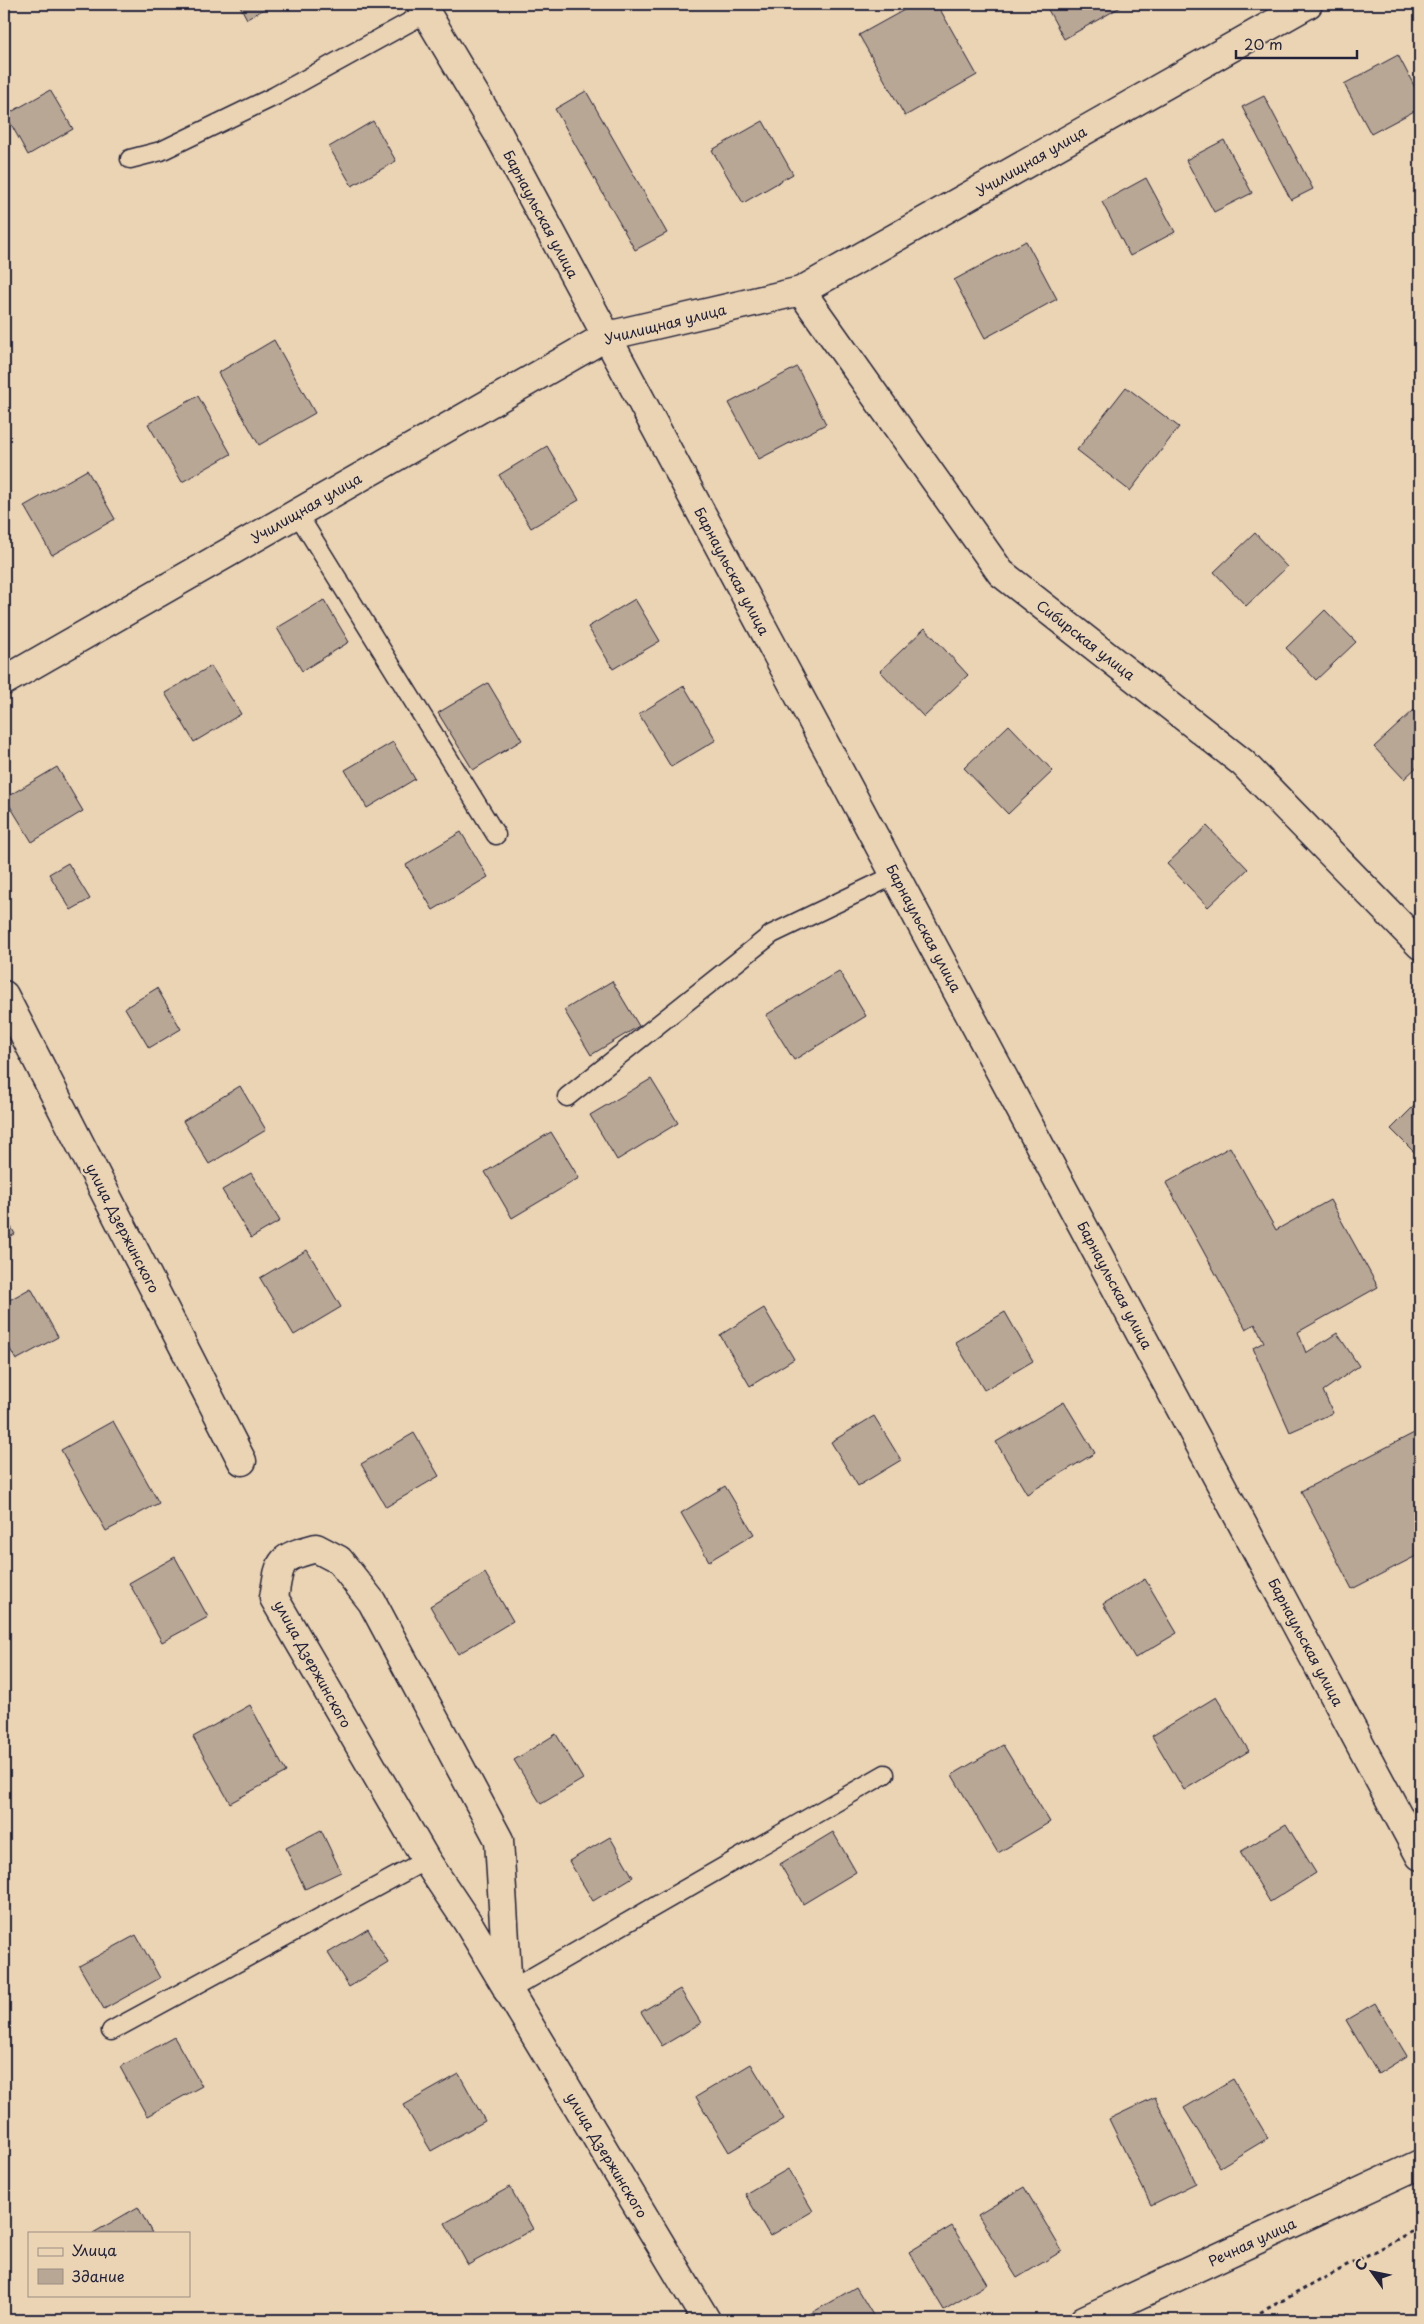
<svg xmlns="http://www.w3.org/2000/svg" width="1424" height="2324" viewBox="0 0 1424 2324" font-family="'Playpen Sans',sans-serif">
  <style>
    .building { fill: #b9a796; stroke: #22223b }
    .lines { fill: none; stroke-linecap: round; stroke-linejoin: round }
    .lane-casing { stroke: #22223b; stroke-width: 21 }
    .street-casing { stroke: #22223b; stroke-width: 31 }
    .secondary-casing { stroke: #22223b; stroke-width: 31 }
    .path { stroke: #22223b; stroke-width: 3; stroke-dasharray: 4 4; stroke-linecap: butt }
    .lane { stroke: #ebd4b4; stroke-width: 18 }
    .street { stroke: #ebd4b4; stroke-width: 28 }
    .secondary { stroke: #ebd4b4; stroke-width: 28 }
    .labels { text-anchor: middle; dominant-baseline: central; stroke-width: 5; stroke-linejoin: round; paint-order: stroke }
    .street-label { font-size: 14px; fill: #22223b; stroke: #ebd4b4 }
  </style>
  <rect width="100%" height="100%" fill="#ebd4b4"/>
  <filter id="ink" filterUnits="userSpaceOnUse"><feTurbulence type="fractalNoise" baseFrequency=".02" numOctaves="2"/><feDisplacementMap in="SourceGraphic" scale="10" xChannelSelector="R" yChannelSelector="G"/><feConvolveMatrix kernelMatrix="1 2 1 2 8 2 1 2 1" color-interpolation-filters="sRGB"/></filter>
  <g filter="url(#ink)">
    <!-- building -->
    <path class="building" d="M239 4H273L247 19Z
      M915 4H937L977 75 905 116 859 35Z
      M1045 4H1126L1064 39Z
      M1398 55 1420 97V108L1371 134 1344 84Z
      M50 90 73 129 28 155 6 115Z
      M586 91 667 233 635 250 555 109Z
      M1264 96 1313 189 1291 200 1242 107Z
      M373 121 396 161 352 186 329 147Z
      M763 121 793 174 743 203 712 150Z
      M1224 140 1252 193 1214 212 1186 160Z
      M1146 178 1175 232 1130 256 1102 202Z
      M1026 241 1057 299 985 338 954 280Z
      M274 340 315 413 259 445 218 373Z
      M797 367 826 424 759 459 729 403Z
      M1126 387 1179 427 1130 491 1077 450Z
      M198 396 231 454 182 482 148 424Z
      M547 446 579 500 531 528 499 475Z
      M87 470 115 519 52 555 24 506Z
      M1255 533 1287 567 1246 606 1214 572Z
      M635 599 660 641 613 669 588 627Z
      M324 600 349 642 302 671 277 628Z
      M1325 610 1356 642 1316 680 1286 648Z
      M925 628 968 675 924 717 880 671Z
      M211 666 241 714 194 742 165 693Z
      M488 683 522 740 473 770 438 713Z
      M684 686 716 740 671 767 639 714Z
      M1414 710 1420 716V764L1404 779 1374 747Z
      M1009 725 1053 771 1008 814 964 768Z
      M393 742 415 779 367 808 345 770Z
      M57 767 83 811 32 842 5 798Z
      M1207 826 1248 869 1208 907 1167 864Z
      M461 832 488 877 433 910 406 865Z
      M68 863 90 899 71 910 49 874Z
      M839 971 866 1016 794 1060 766 1015Z
      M612 981 639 1026 591 1055 564 1010Z
      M157 988 181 1029 149 1048 125 1008Z
      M651 1079 678 1123 617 1160 590 1115Z
      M240 1086 266 1130 209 1164 183 1121Z
      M1420 1100V1158L1391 1129Z
      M551 1132 579 1178 512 1218 485 1172Z
      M1230 1147 1276 1230 1330 1200 1378 1287 1298 1332 1306 1353 1337 1333 1359 1366 1323 1391 1333 1413 1290 1432 1253 1348 1264 1342 1255 1324 1246 1329 1166 1183Z
      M251 1173 280 1221 251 1238 222 1190Z
      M4 1215 15 1234 4 1240Z
      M307 1250 341 1307 294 1335 260 1278Z
      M31 1288 58 1337 16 1360 4 1338V1303Z
      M764 1308 794 1359 750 1386 720 1335Z
      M1005 1312 1033 1361 984 1390 955 1342Z
      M1064 1402 1095 1453 1027 1494 996 1442Z
      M874 1416 901 1460 858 1486 831 1442Z
      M113 1421 159 1503 106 1531 61 1450Z
      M1420 1430V1554L1352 1589 1301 1491Z
      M414 1433 439 1476 386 1507 361 1464Z
      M725 1486 754 1534 709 1561 681 1513Z
      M175 1557 208 1617 162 1642 129 1583Z
      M485 1573 513 1621 458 1654 430 1606Z
      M1145 1579 1177 1633 1135 1658 1103 1604Z
      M1216 1697 1249 1751 1184 1790 1152 1736Z
      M250 1705 286 1772 230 1803 193 1737Z
      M556 1734 583 1779 541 1804 514 1760Z
      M1003 1745 1050 1822 998 1853 952 1775Z
      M1286 1824 1316 1873 1270 1902 1240 1852Z
      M321 1830 341 1872 305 1889 286 1848Z
      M833 1832 856 1872 803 1904 780 1864Z
      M610 1837 633 1877 593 1901 569 1861Z
      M368 1929 388 1963 349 1987 328 1953Z
      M136 1935 160 1978 104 2009 79 1966Z
      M680 1989 701 2023 662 2046 641 2012Z
      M1375 2003 1407 2056 1378 2074 1346 2020Z
      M174 2037 202 2086 147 2116 120 2067Z
      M751 2064 784 2119 729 2152 696 2097Z
      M459 2074 485 2121 431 2151 404 2105Z
      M1233 2079 1268 2138 1220 2167 1184 2108Z
      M1155 2097 1196 2183 1151 2205 1109 2119Z
      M788 2169 813 2211 770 2236 745 2194Z
      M510 2187 533 2229 468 2265 445 2223Z
      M1024 2187 1062 2251 1017 2278 978 2215Z
      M138 2207 152 2233H93Z
      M952 2226 987 2284 944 2310 909 2252Z
      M856 2287 876 2320H811L808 2315Z"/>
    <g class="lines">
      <!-- lane casing -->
      <g class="lane-casing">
        <path id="lane" d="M130 159 161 151 275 96 426 13
          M297 513 496 835
          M567 1097 772 934 895 875
          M508 1991 885 1774
          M111 2031 426 1860"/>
      </g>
      <!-- street casing -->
      <g class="street-casing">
        <path id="street" d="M801 291 1001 573 1243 763 1420 945
          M4 681 607 336 801 291 1308 4
          M4 995 242 1461
          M508 1991 499 1840 372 1602 339 1560 316 1548C278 1558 280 1560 274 1598L426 1860 468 1923 706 2320
          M1084 2320 1420 2164"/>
      </g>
      <!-- secondary casing -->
      <g class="secondary-casing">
        <path id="secondary" d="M421 4 499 135 1420 1856"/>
      </g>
      <!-- path -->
      <path class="path" d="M1246 2320 1420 2227"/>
      <!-- lane -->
      <use href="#lane" class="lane"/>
      <!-- street -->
      <use href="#street" class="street"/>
      <!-- secondary -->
      <use href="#secondary" class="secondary"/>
    </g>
  </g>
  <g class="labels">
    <!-- street labels -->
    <g class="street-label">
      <text transform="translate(1031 161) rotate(-30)">Училищная улица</text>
      <text transform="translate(541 214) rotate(62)">Барнаульская улица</text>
      <text transform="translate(665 324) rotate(-14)">Училищная улица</text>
      <text transform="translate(306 508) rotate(-30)">Училищная улица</text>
      <text transform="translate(732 571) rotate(62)">Барнаульская улица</text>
      <text transform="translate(1086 640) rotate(38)">Сибирская улица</text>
      <text transform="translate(924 928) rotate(62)">Барнаульская улица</text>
      <text transform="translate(123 1228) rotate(63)">улица Дзержинского</text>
      <text transform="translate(1115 1285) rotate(62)">Барнаульская улица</text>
      <text transform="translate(1306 1642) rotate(62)">Барнаульская улица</text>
      <text transform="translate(313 1664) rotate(61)">улица Дзержинского</text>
      <text transform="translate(607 2155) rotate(59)">улица Дзержинского</text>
      <text transform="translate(1252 2242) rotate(-25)">Речная улица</text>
    </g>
  </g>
  <!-- margin -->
  <rect width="1424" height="2324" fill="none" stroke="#ebd4b4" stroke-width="20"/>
  <rect x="10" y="10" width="1404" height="2304" fill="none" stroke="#22223b" stroke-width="2" filter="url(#ink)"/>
  <!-- legend -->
  <rect x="28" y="2232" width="162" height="65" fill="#ebd4b4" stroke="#9b8d84"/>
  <rect x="38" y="2248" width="25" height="8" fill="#ebd4b4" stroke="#9b8d84"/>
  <text x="72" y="2256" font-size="15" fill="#22223b">Улица</text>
  <rect x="38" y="2269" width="25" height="15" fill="#b9a796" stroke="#9b8d84"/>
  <text x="72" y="2282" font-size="15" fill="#22223b">Здание</text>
  <!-- north arrow -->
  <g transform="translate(1372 2272) rotate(303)" stroke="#ebd4b4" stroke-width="4" paint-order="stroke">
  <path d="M0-4L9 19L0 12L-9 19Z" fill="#22223b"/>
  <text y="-8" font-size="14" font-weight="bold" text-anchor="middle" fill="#22223b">С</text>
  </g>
  <!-- scale -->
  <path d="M1236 50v8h121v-8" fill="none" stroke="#22223b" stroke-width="2.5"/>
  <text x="1244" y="50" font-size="15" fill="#22223b" stroke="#ebd4b4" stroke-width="4" paint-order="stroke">20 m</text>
</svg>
